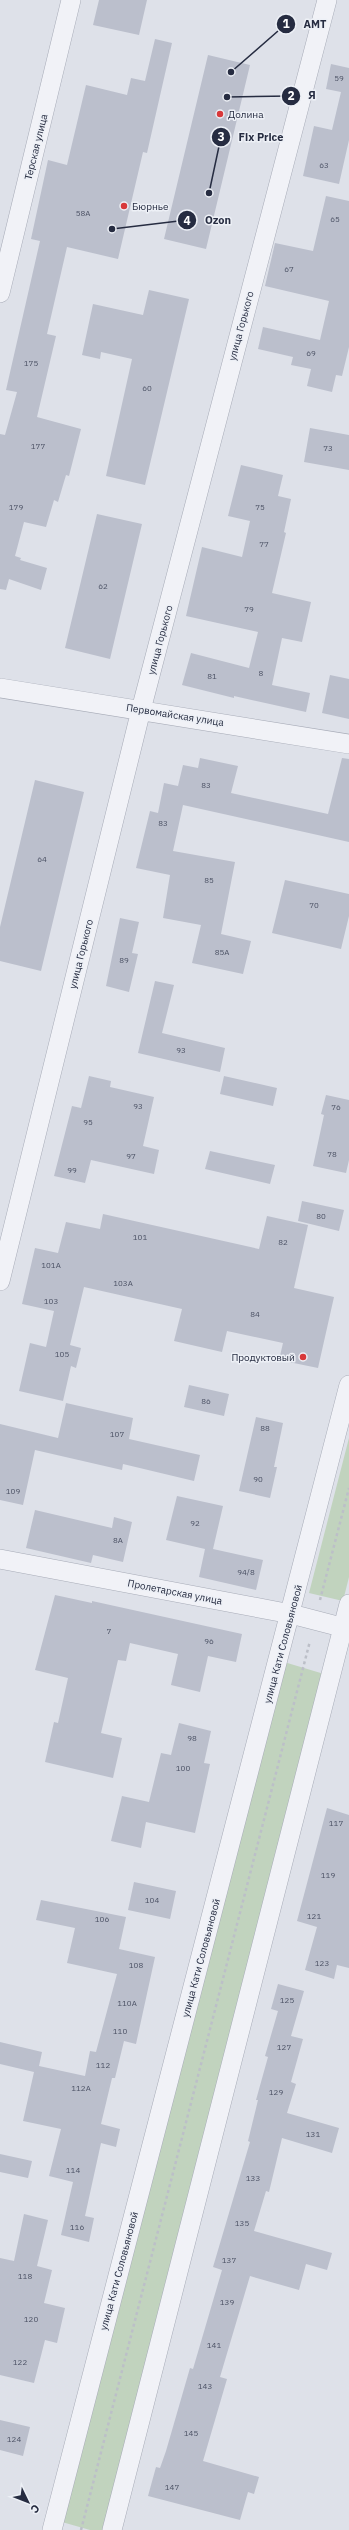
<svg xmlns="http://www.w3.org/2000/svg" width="349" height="2530" viewBox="0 0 349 2530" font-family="'IBM Plex Sans',sans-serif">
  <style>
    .green { fill: #c1d3be }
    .building { fill: #bbbfcc }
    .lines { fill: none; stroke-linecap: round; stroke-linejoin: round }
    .street-casing { stroke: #a7abb7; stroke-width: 20 }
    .path { stroke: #bcbfc8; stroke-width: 2.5; stroke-dasharray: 3 3; stroke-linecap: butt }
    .street { stroke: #f1f2f7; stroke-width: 19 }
    .poi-dot { fill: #d8383a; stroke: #edf0f6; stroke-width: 1.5 }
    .labels { text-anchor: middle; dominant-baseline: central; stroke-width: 3; stroke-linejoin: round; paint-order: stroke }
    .number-label { font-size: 8px; fill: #4b5164 }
    .poi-label { font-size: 10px; fill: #262c41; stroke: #edf0f6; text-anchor: start }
    .street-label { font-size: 10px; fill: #262c41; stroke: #edf0f6 }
    .leader { fill: none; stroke: #262c41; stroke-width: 1.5 }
    .callout-dot { fill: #262c41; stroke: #edf0f6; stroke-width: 1.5 }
    .mark-label { font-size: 12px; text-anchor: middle; font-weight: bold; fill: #fff }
    .callout-label { font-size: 11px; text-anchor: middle; font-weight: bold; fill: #262c41; stroke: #edf0f6; stroke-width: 3; stroke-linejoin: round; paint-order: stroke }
  </style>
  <rect width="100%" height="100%" fill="#dee1e9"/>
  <!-- green -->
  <path class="green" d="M349 1438V1577L343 1601 309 1593Z
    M284 1662 324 1674 106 2530H90L62 2522Z"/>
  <!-- building -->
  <path class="building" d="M99 0H147L139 35 93 25Z
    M155 39 172 43 147 153 143 152 118 259 67 247 47 334 56 336 37 417 81 429 69 476 66 475 58 502 54 500 46 527 24 522 15 556 21 558 20 560 47 568 41 590 9 579 6 590 0 589V434L5 435 17 392 6 390 40 241 31 239 48 160 67 165 86 85 127 95 131 78 145 81Z
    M208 55 250 65 206 249 164 239Z
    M331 64 349 68V140L339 184 303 176 314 126 332 130 341 92 326 89Z
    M326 196 349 201V347L342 376 336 375 332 392 307 386 311 369 291 365 293 357 258 349 263 327 320 340 329 301 265 286 275 243 313 251Z
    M149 290 189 299 145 485 106 476 132 359 101 352 100 359 82 355 93 304 143 315Z
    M310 428 349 435V470L304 462Z
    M241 465 283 475 278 496 291 499 284 532 286 533 272 593 311 602 302 642 282 638 272 685 310 693 306 712 234 696V698L182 685 191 653 249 668 258 632 186 616 202 547 242 557 250 521 228 516Z
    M97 514 142 524 110 659 65 648Z
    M330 675 349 679V719L322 713Z
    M200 758 238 766 231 793 328 814 342 758 349 759V842L183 805 173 851 235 862 221 934 251 941 243 974 192 963 201 925 163 918 170 875 136 868 150 811 158 813 164 783 178 786 183 765 198 768Z
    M35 780 84 792 41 971 0 961V927Z
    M285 880 349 894V916L341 949 272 933Z
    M120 918 139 922 132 953 138 954 129 992 106 986Z
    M155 981 174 985 162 1033 225 1048 220 1072 138 1053Z
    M89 1076 111 1081 110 1087 154 1097 143 1146 159 1150 154 1174 91 1160 85 1183 54 1176 72 1106 81 1108Z
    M224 1076 277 1088 273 1106 220 1094Z
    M326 1095 349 1100V1160L346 1173 313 1166 324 1115 321 1114Z
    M210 1151 275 1165 270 1184 205 1169Z
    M302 1201 344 1210 339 1231 298 1221Z
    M103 1214 259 1249 267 1216 308 1225 294 1288 334 1297 318 1368 279 1360 283 1343 227 1331 222 1352 174 1341 182 1309 84 1287 70 1345 81 1348 76 1368 71 1366 63 1401 19 1391 30 1343 46 1347 54 1311 22 1304 35 1248 58 1253 66 1222 100 1229Z
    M189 1385 229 1394 224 1416 184 1407Z
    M66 1403 133 1418 129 1439 200 1455 194 1481 123 1464 122 1470 35 1450 23 1505 0 1500V1424L58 1438Z
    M256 1417 283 1423 274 1467H277L270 1498 239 1491Z
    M177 1496 223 1506 213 1549 263 1560 256 1590 199 1577 205 1549 166 1540Z
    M35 1510 112 1528 114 1517 132 1522 123 1562 93 1555 91 1563 26 1548Z
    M55 1595 92 1603V1601L242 1634 236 1662 208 1656 200 1692 171 1685 178 1654 130 1643 126 1661 118 1660 101 1733 122 1738 113 1778 45 1762 54 1722 58 1723 68 1678 35 1670Z
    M179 1723 211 1731 204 1763 210 1764 195 1833 146 1822 141 1848 111 1841 122 1796 149 1802 161 1753 171 1755Z
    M327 1808 349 1815V1968L337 1965 334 1979 305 1970 317 1927 297 1921Z
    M134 1882 176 1891 170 1919 128 1910Z
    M41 1900 126 1917 119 1949 155 1957 136 2044 124 2041 115 2078H112L101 2124 120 2129 116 2147 101 2143 85 2216 94 2218 89 2242 61 2235 73 2182 49 2176 61 2129 23 2121 34 2072 0 2064V2042L42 2052 39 2066 85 2076 90 2051 96 2052 117 1974 67 1963 75 1928 36 1920Z
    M278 1984 304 1991 291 2036 303 2039 291 2082 296 2084 287 2113 339 2128 332 2153 282 2138 269 2192 266 2191 254 2231 332 2253 327 2270 306 2264 299 2290 250 2276 220 2377 227 2379 203 2461 259 2477 254 2494 248 2492 240 2520 148 2496 156 2467 160 2468 166 2451 190 2368 193 2369 222 2270 213 2267 250 2142 248 2141 258 2100H256L268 2057 265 2056 278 2011 271 2009Z
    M0 2154 32 2161 28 2178 0 2172Z
    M24 2214 48 2220 37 2266 52 2270 44 2303 65 2308 57 2343 45 2340 34 2383 0 2375V2258L14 2261Z
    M0 2420 30 2427 23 2456 0 2450Z"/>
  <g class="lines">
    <!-- street casing -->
    <g class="street-casing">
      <path id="street" d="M0 293 71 0
        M0 688 349 744
        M0 1281 141 710 327 0
        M0 1559 291 1614 349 1629
        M52 2530 349 1385
        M112 2530 349 1604"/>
    </g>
    <!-- path -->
    <path class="path" d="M320 1600 349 1488
      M81 2530 310 1641"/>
    <!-- street -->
    <use href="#street" class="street"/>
  </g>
  <!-- markers -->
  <g class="poi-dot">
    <circle cx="220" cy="114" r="4"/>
    <circle cx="124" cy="206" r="4"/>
    <circle cx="303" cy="1357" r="4"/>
  </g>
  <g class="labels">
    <!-- number labels -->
    <g class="number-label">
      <text x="339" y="78">59</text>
      <text x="324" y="165">63</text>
      <text x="83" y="213">58А</text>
      <text x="335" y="219">65</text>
      <text x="289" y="269">67</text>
      <text x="311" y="353">69</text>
      <text x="31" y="363">175</text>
      <text x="147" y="388">60</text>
      <text x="38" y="446">177</text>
      <text x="328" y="448">73</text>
      <text x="16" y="507">179</text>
      <text x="260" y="507">75</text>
      <text x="264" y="544">77</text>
      <text x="103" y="586">62</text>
      <text x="249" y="609">79</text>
      <text x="261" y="673">8</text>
      <text x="212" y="676">81</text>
      <text x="206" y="785">83</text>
      <text x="163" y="823">83</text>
      <text x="42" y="859">64</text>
      <text x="209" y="880">85</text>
      <text x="314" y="905">70</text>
      <text x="222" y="952">85А</text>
      <text x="124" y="960">89</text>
      <text x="181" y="1050">93</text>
      <text x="138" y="1106">93</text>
      <text x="336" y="1107">76</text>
      <text x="88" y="1122">95</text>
      <text x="332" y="1154">78</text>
      <text x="131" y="1156">97</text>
      <text x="72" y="1170">99</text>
      <text x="321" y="1216">80</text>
      <text x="140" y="1237">101</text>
      <text x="283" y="1242">82</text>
      <text x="51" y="1265">101А</text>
      <text x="123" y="1283">103А</text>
      <text x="51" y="1301">103</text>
      <text x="255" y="1314">84</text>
      <text x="62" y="1354">105</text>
      <text x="206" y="1401">86</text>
      <text x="265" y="1428">88</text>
      <text x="117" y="1434">107</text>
      <text x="258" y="1479">90</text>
      <text x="13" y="1491">109</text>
      <text x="195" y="1523">92</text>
      <text x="118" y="1540">8А</text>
      <text x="246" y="1572">94/8</text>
      <text x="109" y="1631">7</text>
      <text x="209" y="1641">96</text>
      <text x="192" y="1738">98</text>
      <text x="183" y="1768">100</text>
      <text x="336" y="1823">117</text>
      <text x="328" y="1875">119</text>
      <text x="152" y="1900">104</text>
      <text x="314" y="1916">121</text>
      <text x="102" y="1919">106</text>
      <text x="322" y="1963">123</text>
      <text x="136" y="1965">108</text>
      <text x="287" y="2000">125</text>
      <text x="127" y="2003">110А</text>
      <text x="120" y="2031">110</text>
      <text x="284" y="2047">127</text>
      <text x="103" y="2065">112</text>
      <text x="81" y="2088">112А</text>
      <text x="276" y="2092">129</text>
      <text x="313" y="2134">131</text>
      <text x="73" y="2170">114</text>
      <text x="253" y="2178">133</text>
      <text x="242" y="2223">135</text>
      <text x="77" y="2227">116</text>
      <text x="229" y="2260">137</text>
      <text x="25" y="2276">118</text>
      <text x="227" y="2302">139</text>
      <text x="31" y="2319">120</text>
      <text x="214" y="2345">141</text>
      <text x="20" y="2362">122</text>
      <text x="205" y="2386">143</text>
      <text x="191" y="2433">145</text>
      <text x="14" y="2439">124</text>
      <text x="172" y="2487">147</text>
    </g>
    <!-- poi labels -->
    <g class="poi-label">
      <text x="228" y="114">Долина</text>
      <text x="132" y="206">Бюрнье</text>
      <text x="295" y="1357" text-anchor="end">Продуктовый</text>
    </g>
    <!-- street labels -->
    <g class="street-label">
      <text transform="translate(36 147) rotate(-76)">Терская улица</text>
      <text transform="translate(241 326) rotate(-75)">улица Горького</text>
      <text transform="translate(160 640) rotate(-75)">улица Горького</text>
      <text transform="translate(175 715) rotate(9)">Первомайская улица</text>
      <text transform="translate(81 954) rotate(-76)">улица Горького</text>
      <text transform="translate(175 1592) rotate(11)">Пролетарская улица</text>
      <text transform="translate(283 1644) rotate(-75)">улица Кати Соловьяновой</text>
      <text transform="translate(201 1958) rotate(-75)">улица Кати Соловьяновой</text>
      <text transform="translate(119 2271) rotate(-75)">улица Кати Соловьяновой</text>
    </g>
  </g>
  <!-- callouts -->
  <path class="leader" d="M231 72L286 24M227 97L291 96M209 193L221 137M112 229L187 220"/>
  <g class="callout-dot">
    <circle cx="231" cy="72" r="4"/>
    <circle cx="227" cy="97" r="4"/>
    <circle cx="209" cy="193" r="4"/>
    <circle cx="112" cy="229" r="4"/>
    <circle cx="286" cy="24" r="10"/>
    <circle cx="291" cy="96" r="10"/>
    <circle cx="221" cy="137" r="10"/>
    <circle cx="187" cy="220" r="10"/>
  </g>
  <g class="mark-label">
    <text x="286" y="28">1</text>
    <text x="291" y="100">2</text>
    <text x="221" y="141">3</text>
    <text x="187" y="225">4</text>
  </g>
  <g class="callout-label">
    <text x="315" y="28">АМТ</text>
    <text x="312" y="99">Я</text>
    <text x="261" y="141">Fix Price</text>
    <text x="218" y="224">Ozon</text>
  </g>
  <!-- north arrow -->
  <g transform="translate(28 2502) rotate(133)" stroke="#edf0f6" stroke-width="3" paint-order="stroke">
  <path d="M0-3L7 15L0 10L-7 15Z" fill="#262c41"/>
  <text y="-6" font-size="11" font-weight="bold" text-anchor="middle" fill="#262c41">С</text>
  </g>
</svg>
